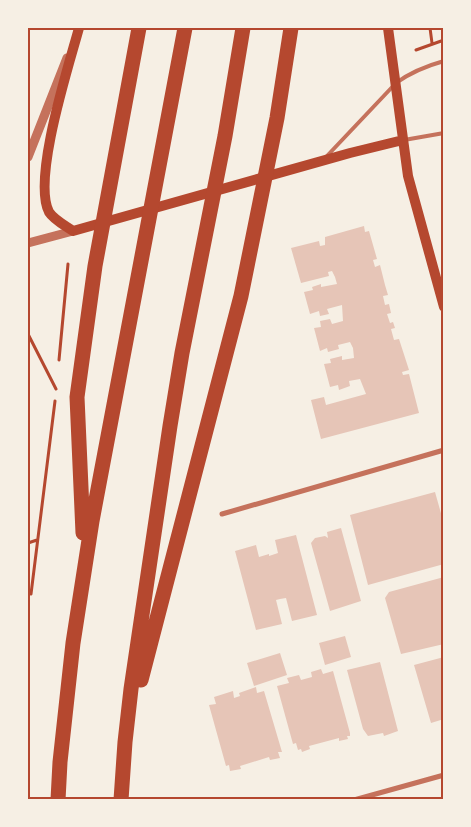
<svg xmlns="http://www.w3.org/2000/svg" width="471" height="827" viewBox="0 0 471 827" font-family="'PT Sans Narrow',sans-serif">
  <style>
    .building { fill: #e6c5b7 }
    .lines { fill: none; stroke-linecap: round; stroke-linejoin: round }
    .path { stroke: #b5482f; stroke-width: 3 }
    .service { stroke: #c5725c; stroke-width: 4 }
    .minor { stroke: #c5725c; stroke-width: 5 }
    .tertiary { stroke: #c5725c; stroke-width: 9 }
    .secondary { stroke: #b5482f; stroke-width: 10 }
    .motorway { stroke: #b5482f; stroke-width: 15 }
    .neatline { fill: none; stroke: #b5482f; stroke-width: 2 }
  </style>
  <rect width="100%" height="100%" fill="#f6efe4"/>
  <!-- building -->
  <path class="building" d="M364 226 365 232 369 231 377 259 373 260 375 267 380 265 385 285 388 295 383 296 385 305 389 304 391 313 387 314 390 323 393 322 395 328 391 329 394 340 399 339 409 370 402 372 403 375 409 374 419 413 321 439 311 400 324 397 326 405 366 394 360 379 349 381 350 386 339 390 338 385 330 387 324 364 331 363 330 359 342 356V360L354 358 353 348 350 342 338 345 339 349 328 352 327 348 320 351 314 328 321 327 320 321 330 319 332 324 343 321 342 305 327 309 329 314 320 316 319 311 310 314 304 292 313 290 312 287 321 284V287L337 284 335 277 332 271 328 272 329 276 301 283 291 248 319 241 320 246 325 245V237Z
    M435 492 444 524V564L368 585 350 515Z
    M341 528 361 601 330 611 311 543 315 538 325 536 328 538 327 532Z
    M296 535 317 615 292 621 286 598 280 599 276 600 282 624 256 630 235 551 256 545 259 557 269 554V556L278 553 275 540Z
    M444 577V644L401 654 385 598 389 592Z
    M345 636 351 657 325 665 319 643Z
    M280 653 287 675 254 686 247 663Z
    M444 657V719L431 723 414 665Z
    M380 662 398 731 384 736 383 733 368 736 363 729 347 670Z
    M321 669 323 674 333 671 350 733V736H347L348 739 339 741V738L309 746 310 749 302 752 301 749 298 750 296 743 293 744 277 686 289 683 287 678 299 675 301 680 312 677 311 672Z
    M256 687 257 693 264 691 282 752H278L280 758 270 760 269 757 240 766 241 769 230 771 229 765 226 766 209 705 216 704 214 697 233 691 234 698 240 696 239 693Z"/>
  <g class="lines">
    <!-- path -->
    <path class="path" d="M430 28 432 43
      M416 50 444 40
      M28 334 56 389
      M59 360 68 264
      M28 543 37 540
      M31 594 55 401"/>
    <!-- service -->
    <path class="service" d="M404 140 444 133
      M326 157 396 83C411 72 426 66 444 61"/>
    <!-- minor -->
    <path class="minor" d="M222 514 444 450
      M354 800 444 775"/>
    <!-- tertiary -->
    <path class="tertiary" d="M28 157 67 58
      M28 243 73 231"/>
    <!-- secondary -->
    <path class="secondary" d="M79 28C69 65 32 179 49 212 54 220 66 226 73 231L350 153 403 140
      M388 28 408 176 444 307"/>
    <!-- motorway -->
    <path class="motorway" d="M83 533 77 397 95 266 139 28
      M141 680 241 296 277 118 291 28
      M58 800 60 762 73 643 92 521 185 28
      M121 800 125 742 131 689 170 426 182 353 225 136 243 28"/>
  </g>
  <!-- border -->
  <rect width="471" height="827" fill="none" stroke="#f6efe4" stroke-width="58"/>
  <rect x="29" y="29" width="413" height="769" class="neatline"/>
</svg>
